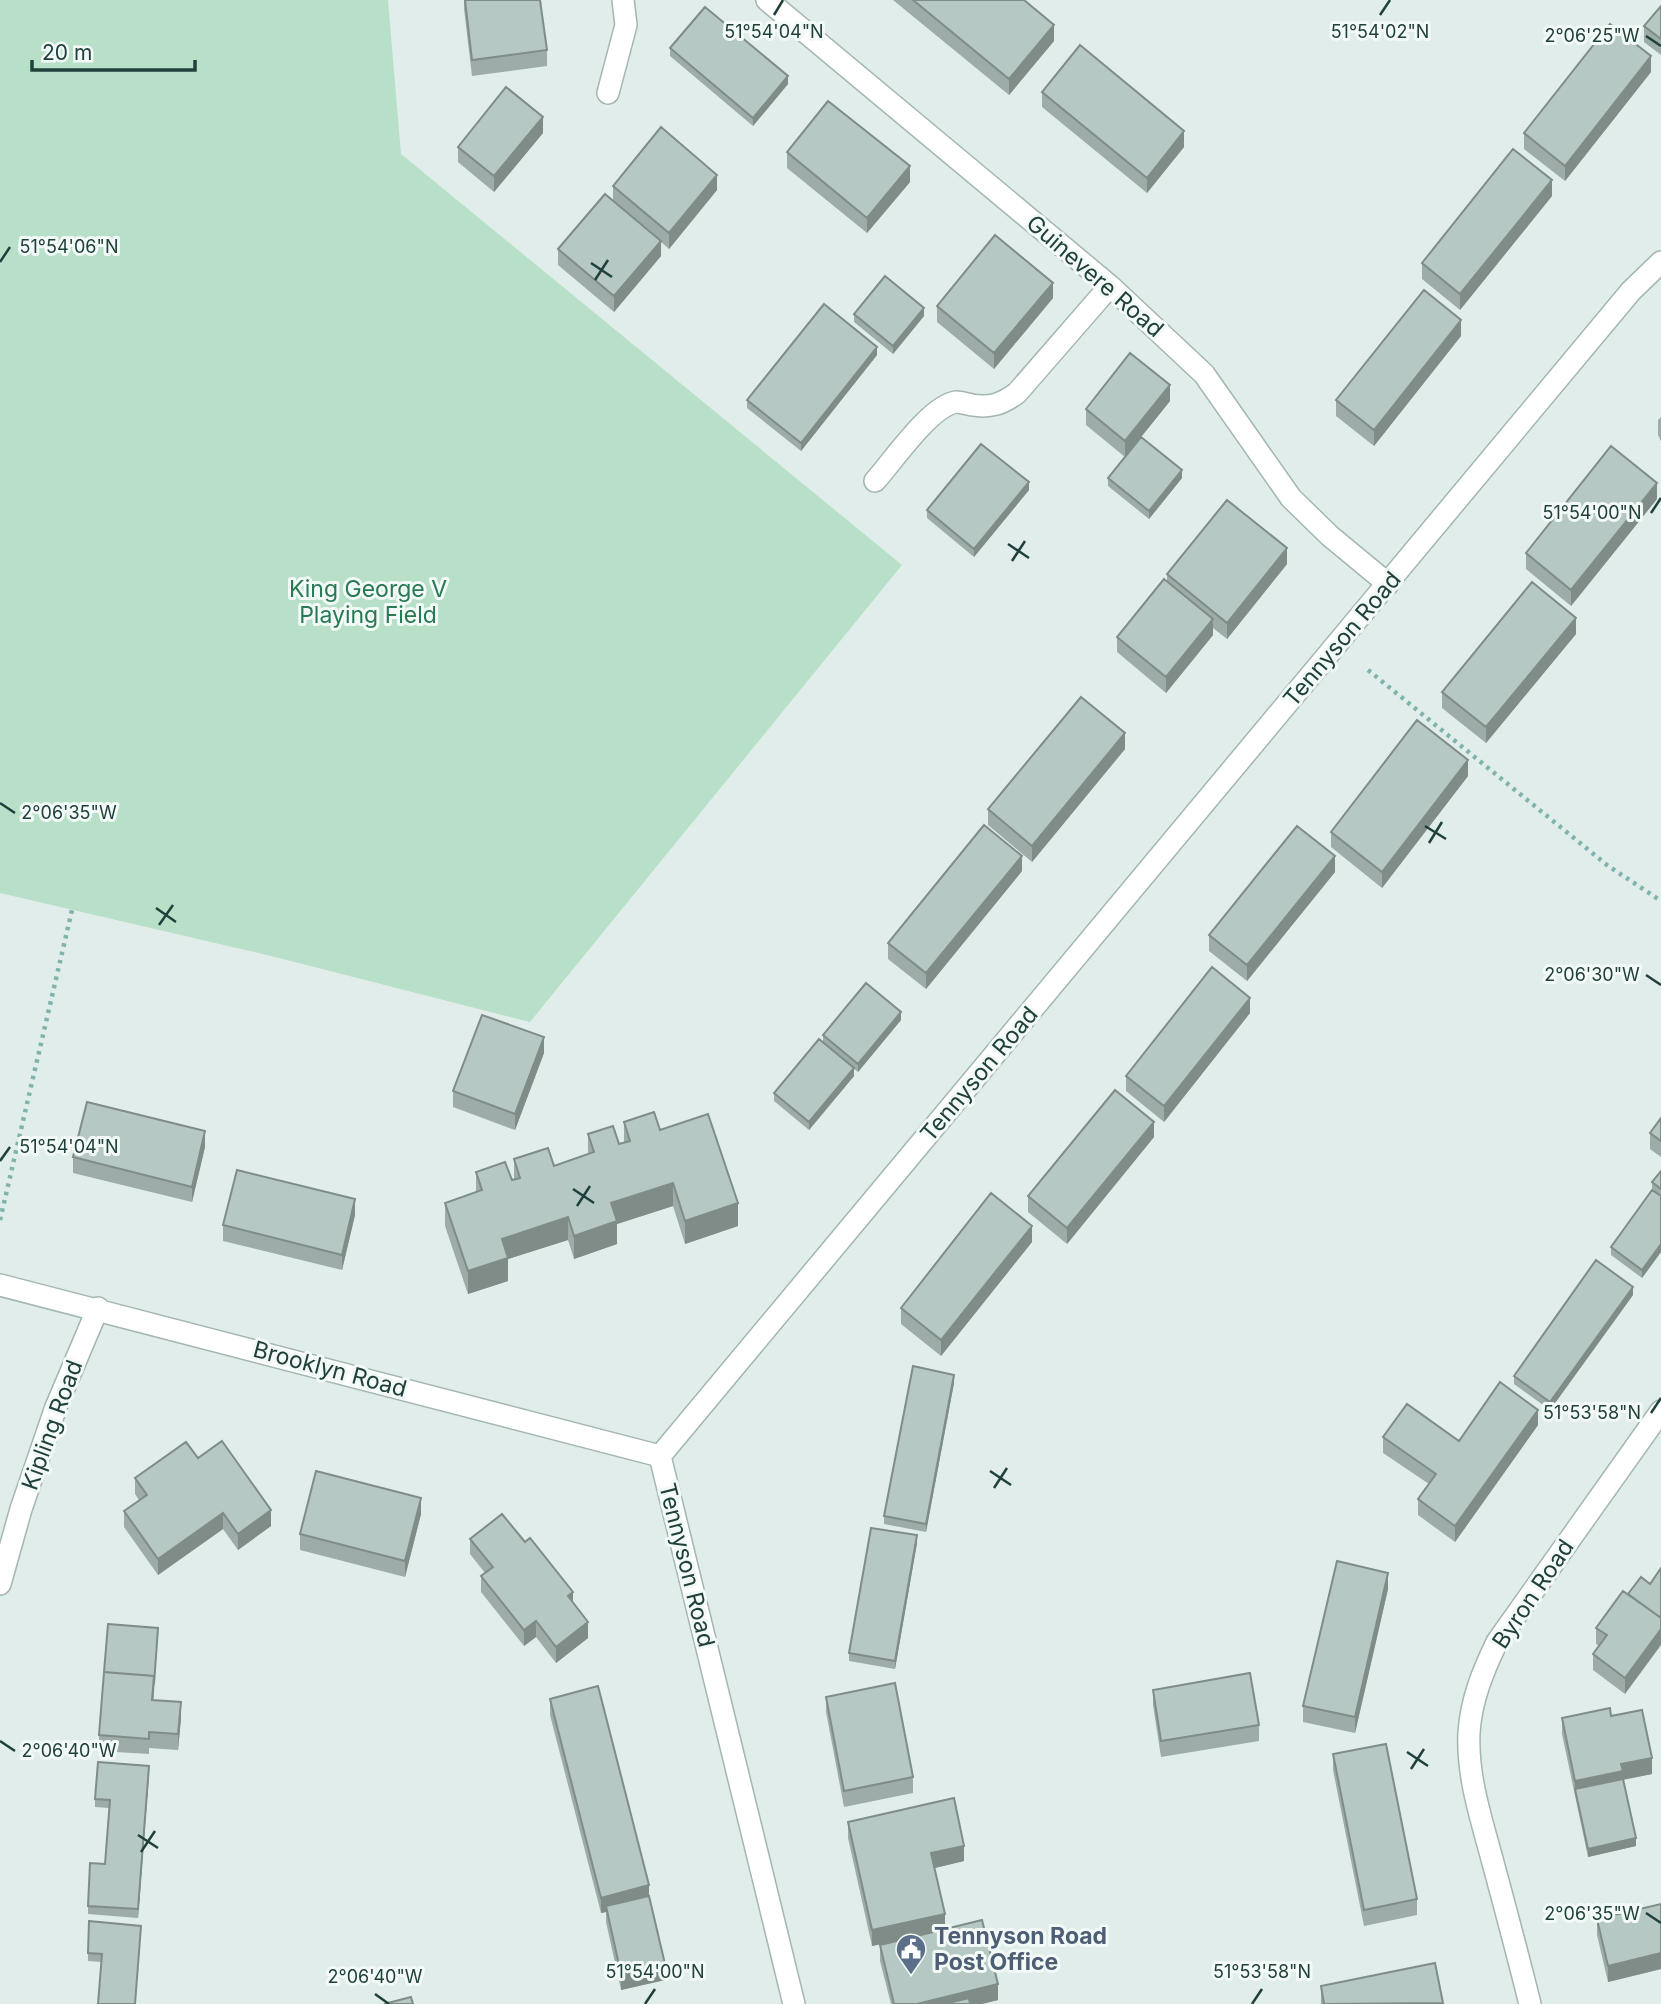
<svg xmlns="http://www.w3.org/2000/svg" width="1661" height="2004" viewBox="0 0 1661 2004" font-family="Inter,sans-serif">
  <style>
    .green { fill: #b8e0c9 }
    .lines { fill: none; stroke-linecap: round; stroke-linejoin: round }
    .minor-casing { stroke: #a3b6b2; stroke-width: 24 }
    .path { stroke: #7fb3ab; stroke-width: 4.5; stroke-dasharray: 3.5 5; stroke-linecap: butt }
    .minor { stroke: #fff; stroke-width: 21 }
    .wall { fill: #9daca8 }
    .shaded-wall { fill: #7f8c88 }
    .building { fill: #b6c8c3; stroke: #7f8c88; stroke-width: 2 }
    .ticks { fill: none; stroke: #20403c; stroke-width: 2.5 }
    .labels { text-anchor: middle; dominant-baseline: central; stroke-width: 6; stroke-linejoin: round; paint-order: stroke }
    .street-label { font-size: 23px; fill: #20403c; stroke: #f2f9f7 }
    .park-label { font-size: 23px; fill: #277a54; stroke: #f2f9f7 }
    .service-label { font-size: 23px; font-weight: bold; fill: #4e5e75; stroke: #f2f9f7; text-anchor: start }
    .ticks-label { font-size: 18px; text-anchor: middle; fill: #20403c; stroke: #f2f9f7; stroke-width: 6; stroke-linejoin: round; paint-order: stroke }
  </style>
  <rect width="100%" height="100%" fill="#e1edea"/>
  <!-- green -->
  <path class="green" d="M0 0H388L401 154 902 565 530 1022 275 957 0 893Z"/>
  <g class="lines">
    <!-- minor casing -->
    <g class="minor-casing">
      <path id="minor" d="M767 0 1110 286 1204 374 1291 498 1330 536 1388 584
        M608 93 626 25 623 0
        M875 481C893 461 930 406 956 402 961 402 967 404 972 405 991 408 1002 404 1017 393L1110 286
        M0 1285 660 1456
        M660 1456 1631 291 1661 262
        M660 1456 794 2004
        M0 1584 21 1509 56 1407 98 1308
        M1530 2004C1518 1956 1505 1907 1492 1859 1481 1818 1467 1776 1469 1733 1471 1700 1483 1671 1497 1642L1661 1411"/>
    </g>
    <!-- path -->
    <path class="path" d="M1368 670 1607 865 1661 901
      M0 1220 72 910"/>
    <!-- minor -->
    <use href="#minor" class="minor"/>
  </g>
  <!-- wall -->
  <path class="wall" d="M464 0H540L547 50V66L472 76 464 9Z
    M893 0H1024L1054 41 1009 95Z
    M1661 6V55L1644 42V26Z
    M670 48 788 84 753 126 670 56Z
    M1651 72 1565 181 1524 149V133Z
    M1042 92 1184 147 1147 193 1042 107Z
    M543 133 494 192 458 162V147Z
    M787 152 910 182 867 233 787 168Z
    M613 186 717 190 669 249 661 242V256L614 312 558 265V249L613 200Z
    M1552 196 1460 310 1422 279V263Z
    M1053 298 994 369 937 322V306Z
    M854 314 924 316 893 354 854 322Z
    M1461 336 1374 446 1336 416V400Z
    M877 355 801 451 747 408V400Z
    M1170 401 1141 437 1182 478 1149 519 1108 486V478L1125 457 1086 425V409Z
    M1661 417V441L1658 435V420Z
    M1029 490 974 557 927 518V510Z
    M1657 499 1571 606 1526 569V553Z
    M1287 564 1227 639 1213 628V635L1166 693 1117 652V637L1167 581V574Z
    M1576 634 1486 743 1442 708V692Z
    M1125 749 1032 862 988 825V809Z
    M1468 776 1382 888 1331 847V832Z
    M1022 871 926 989 888 959V943Z
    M1335 872 1247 981 1209 951V935Z
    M1250 1013 1164 1122 1126 1091V1076Z
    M901 1020 858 1072 854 1069V1076L809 1130 774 1101V1093L823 1042V1035Z
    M544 1053 515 1130 453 1107V1091Z
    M1661 1118V1157L1650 1149V1133Z
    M624 1122 660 1130 738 1226 685 1244 673 1206 617 1224V1244L574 1259 568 1240 508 1259V1281L468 1294 445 1226V1203L476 1192V1172L512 1180H514V1159L554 1166 588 1154V1134L619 1144 624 1143Z
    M1154 1137 1067 1244 1028 1212V1196Z
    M205 1147 192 1202 73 1173V1157Z
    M1661 1171V1252L1642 1278 1611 1255V1247L1652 1190V1182Z
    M355 1215 342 1270 223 1241V1225Z
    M1032 1242 941 1356 901 1324V1308Z
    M1633 1295 1550 1410 1514 1384V1376Z
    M954 1383 926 1532 884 1524V1516Z
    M1538 1425 1455 1542 1418 1515V1499L1429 1484 1383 1453V1437L1459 1441Z
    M198 1458 271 1526 238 1550 223 1529 158 1575 124 1527V1511L139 1500 135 1494V1478Z
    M421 1514 405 1577 300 1550V1534Z
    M470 1539 573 1603 588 1638 556 1663 536 1637 524 1646 481 1592V1576L485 1573 470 1554Z
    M917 1543 895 1669 849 1661V1653Z
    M1650 1584 1625 1694 1593 1670V1654L1599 1646 1596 1644V1628L1628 1594Z
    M1388 1589 1355 1733 1303 1722V1706Z
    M158 1636 153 1700 181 1718 178 1750 149 1748V1754L99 1751V1735Z
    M1153 1690 1259 1725V1741L1161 1757 1153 1705Z
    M826 1697 913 1777V1793L844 1807 826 1712Z
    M550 1699 649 1898 665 1980 621 1990 606 1922V1912L601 1913 550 1715Z
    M1611 1716 1652 1774 1623 1780 1636 1846 1588 1857 1562 1734V1718Z
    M1333 1754 1417 1899V1915L1364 1926 1333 1770Z
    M149 1774 138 1918 88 1914V1906L105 1864 109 1808 95 1807V1799Z
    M848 1822 964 1861 934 1868 945 1929 998 2000 982 2004H891L880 1961V1945L904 1939 872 1946 848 1838Z
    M1661 1904V1969L1608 1982 1597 1935V1919Z
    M141 1934 102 1962 88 1961V1953Z
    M1435 1963 1443 2004H1321V1986Z"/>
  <!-- shaded-wall -->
  <path class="shaded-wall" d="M1054 25V41L1009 95V79Z
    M1651 56V72L1565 181V166Z
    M788 76V84L753 126V118Z
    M543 117V133L494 192V176Z
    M1184 131V147L1147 193V178Z
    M910 166V182L867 233V218Z
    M717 175V190L669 249V233Z
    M1552 180V196L1460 310V294Z
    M661 241V256L614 312V296Z
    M1053 283V298L994 369V353Z
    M924 308V316L893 354V346Z
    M1461 320V336L1374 446V430Z
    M877 347V355L801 451V443Z
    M1170 385V401L1125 457V441Z
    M1182 470V478L1149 519V511Z
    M1029 482V490L974 557V549Z
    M1657 483V499L1571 606V590Z
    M1287 548V564L1227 639V623Z
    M1576 618V634L1486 743V727Z
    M1213 619V635L1166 693V677Z
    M1125 733V749L1032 862V846Z
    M1468 760V776L1382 888V872Z
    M1022 856V871L926 989V973Z
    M1335 856V872L1247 981V965Z
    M1250 998V1013L1164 1122V1106Z
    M901 1012V1020L858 1072V1064Z
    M544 1037V1053L515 1130V1114Z
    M854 1068V1076L809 1130V1122Z
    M1154 1122V1137L1067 1244V1228Z
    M205 1131V1147L192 1202V1187Z
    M673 1183V1206L617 1224V1244L574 1259V1236L611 1203Z
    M355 1199V1215L342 1270V1255Z
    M738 1203V1226L685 1244V1221Z
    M568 1217V1240L508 1259V1281L468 1294V1271L502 1239Z
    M1032 1226V1242L941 1356V1340Z
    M1661 1244V1252L1642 1278V1270Z
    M1633 1287V1295L1550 1410V1402Z
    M954 1375V1383L926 1532V1524Z
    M1538 1410V1425L1455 1542V1526Z
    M421 1498V1514L405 1577V1561Z
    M271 1510V1526L238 1550V1534Z
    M223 1513V1529L158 1575V1559Z
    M917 1535V1543L895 1669V1661Z
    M1388 1573V1589L1355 1733V1717Z
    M573 1592V1608L568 1596Z
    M536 1621V1637L524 1646V1630Z
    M588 1622V1638L556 1663V1647Z
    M158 1628 154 1692 152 1716V1700Z
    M1661 1629V1645L1625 1694V1678Z
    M181 1702V1718L178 1750V1734Z
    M1652 1758V1774L1575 1789V1797V1781L1621 1764Z
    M149 1766V1774L138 1918V1909Z
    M1636 1838V1846L1588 1857V1849Z
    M964 1846V1861L931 1869V1853Z
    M649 1885V1901L606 1906V1912L601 1913V1898Z
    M945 1914V1930L872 1946V1930Z
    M1661 1953V1969L1608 1982V1966Z
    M665 1964V1980L621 1990V1974Z
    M998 1984V2000L982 2004H917Z"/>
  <!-- building -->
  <path class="building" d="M465 0H540L547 50 472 60Z
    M913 0H1024L1054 25 1009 79Z
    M1661 6V39L1644 26Z
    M705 7 788 76 753 118 670 48Z
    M1610 24 1651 56 1565 166 1524 133Z
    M1080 45 1184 131 1147 178 1042 92Z
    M506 87 543 117 494 176 458 147Z
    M828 101 910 166 867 218 787 152Z
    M661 127 717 175 669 233 613 186Z
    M1513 149 1552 180 1460 294 1422 263Z
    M605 194 661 241 614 296 558 249Z
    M995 235 1053 283 994 353 937 306Z
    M885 276 924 308 893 346 854 314Z
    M1424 290 1461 320 1374 430 1336 400Z
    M824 304 877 347 801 443 747 400Z
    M1130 353 1170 385 1125 441 1086 409Z
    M1141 437 1182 470 1149 511 1108 478Z
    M981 444 1029 482 974 549 927 510Z
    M1611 446 1657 483 1571 590 1526 553Z
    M1227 500 1287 548 1227 623 1167 574Z
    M1164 579 1213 619 1166 677 1117 637Z
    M1532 582 1576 618 1486 727 1442 692Z
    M1081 697 1125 733 1032 846 988 809Z
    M1417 720 1468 760 1382 872 1331 832Z
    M984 825 1022 856 926 973 888 943Z
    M1297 826 1335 856 1247 965 1209 935Z
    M1212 967 1250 998 1164 1106 1126 1076Z
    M866 983 901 1012 858 1064 823 1035Z
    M482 1015 544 1037 515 1114 453 1091Z
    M819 1039 854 1068 809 1122 774 1093Z
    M1115 1090 1154 1122 1067 1228 1028 1196Z
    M87 1102 205 1131 192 1187 73 1157Z
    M654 1112 660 1130 708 1114 738 1203 685 1221 673 1183 611 1203 617 1221 574 1236 568 1217 502 1239 508 1258 468 1271 445 1203 482 1190 476 1172 505 1162 512 1180 520 1178 514 1159 548 1148 554 1166 594 1152 588 1134 613 1126 619 1144 630 1141 624 1122Z
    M1661 1118V1141L1650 1133Z
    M237 1170 355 1199 342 1255 223 1225Z
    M1661 1171V1189L1652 1182Z
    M1652 1190 1661 1196V1244L1642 1270 1611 1247Z
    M991 1193 1032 1226 941 1340 901 1308Z
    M1596 1260 1633 1287 1550 1402 1514 1376Z
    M913 1366 954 1375 926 1524 884 1516Z
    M1500 1382 1538 1410 1455 1526 1418 1499 1436 1474 1383 1437 1407 1404 1459 1441Z
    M222 1441 271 1510 238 1534 223 1513 158 1559 124 1511 147 1495 135 1478 186 1442 198 1458Z
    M316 1471 421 1498 405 1561 300 1534Z
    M502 1514 525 1542 530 1538 573 1592 568 1596 588 1622 556 1647 536 1621 524 1630 481 1576 493 1567 470 1539Z
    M871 1528 917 1535 895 1661 849 1653Z
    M1337 1561 1388 1573 1355 1717 1303 1706Z
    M1661 1568V1618L1628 1594 1641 1577 1650 1584Z
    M1623 1591 1661 1618V1629L1625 1678 1593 1654 1607 1635 1596 1628Z
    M108 1624 158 1628 154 1684V1676L104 1672Z
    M104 1672 154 1676 152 1700 181 1702 178 1734 149 1732V1739L99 1735Z
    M1250 1673 1259 1725 1161 1741 1153 1690Z
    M895 1683 913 1777 844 1791 826 1697Z
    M598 1686 649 1885 601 1898 550 1699Z
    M1610 1708 1611 1716 1642 1710 1652 1758 1621 1764 1623 1771 1575 1781 1562 1718Z
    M1386 1744 1417 1899 1364 1910 1333 1754Z
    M98 1762 149 1766 138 1909 88 1906 90 1863 105 1864 110 1800 95 1799Z
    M1623 1779 1636 1838 1588 1849 1575 1789Z
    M954 1798 964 1846 931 1853 945 1914 872 1930 848 1822Z
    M649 1896 665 1964 621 1974 606 1906Z
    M1661 1904V1953L1608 1966 1597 1919Z
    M982 1920 998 1984 917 2004H894L880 1945Z
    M89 1921 141 1926 135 2004H98L102 1954 88 1953Z
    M1435 1963 1443 2003 1324 2004 1321 1986Z
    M411 1997 413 2004H384Z
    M969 1998 970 2004H944Z"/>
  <!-- ticks -->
  <path class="ticks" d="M774 15 783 0M1380 15 1390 0M1646 36 1661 46M0 262 10 247M591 263 612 277M595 280 608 260M1651 513 1661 498M1008 544 1029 558M1012 561 1025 541M0 803 15 813M1425 826 1446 839M1429 843 1442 822M156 908 176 922M159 925 173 905M1646 975 1661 985M0 1161 10 1147M573 1189 594 1203M577 1206 590 1186M1651 1413 1661 1398M990 1471 1011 1485M994 1488 1007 1468M0 1741 15 1751M1407 1752 1428 1766M1411 1769 1424 1749M138 1835 158 1848M141 1852 155 1831M1646 1913 1661 1923M375 1994 389 2004M645 2004 655 1989M1252 2004 1262 1989"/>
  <!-- icons -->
  <defs>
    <g id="civic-pin" transform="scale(1.575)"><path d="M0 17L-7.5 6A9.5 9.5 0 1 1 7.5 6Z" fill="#5c6f8a" stroke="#f2f9f7"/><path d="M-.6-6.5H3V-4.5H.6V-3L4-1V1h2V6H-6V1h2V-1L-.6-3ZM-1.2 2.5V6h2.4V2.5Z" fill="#fff"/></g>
  </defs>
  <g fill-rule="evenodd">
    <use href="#civic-pin" x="911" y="1949"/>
  </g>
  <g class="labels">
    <!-- street labels -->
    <g class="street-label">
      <text transform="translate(1095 276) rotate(41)">Guinevere Road</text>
      <text transform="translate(1342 639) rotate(-50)">Tennyson Road</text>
      <text transform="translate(979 1074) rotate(-50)">Tennyson Road</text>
      <text transform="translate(330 1369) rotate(15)">Brooklyn Road</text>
      <text transform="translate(52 1425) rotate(-70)">Kipling Road</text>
      <text transform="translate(687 1565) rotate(76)">Tennyson Road</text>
      <text transform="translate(1533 1594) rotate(-56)">Byron Road</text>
    </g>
    <!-- park labels -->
    <g class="park-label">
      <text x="368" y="589">King George V<tspan x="368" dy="26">Playing Field</tspan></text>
    </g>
    <!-- service labels -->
    <g class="service-label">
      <text x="934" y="1936">Tennyson Road<tspan x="934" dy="26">Post Office</tspan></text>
    </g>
  </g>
  <g class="ticks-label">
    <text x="774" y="38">51°54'04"N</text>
    <text x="1380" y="38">51°54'02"N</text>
    <text x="1592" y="42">2°06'25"W</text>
    <text x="69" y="253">51°54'06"N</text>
    <text x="1592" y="519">51°54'00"N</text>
    <text x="69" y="819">2°06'35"W</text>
    <text x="1592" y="981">2°06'30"W</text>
    <text x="69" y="1153">51°54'04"N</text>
    <text x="1592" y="1419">51°53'58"N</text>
    <text x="69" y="1757">2°06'40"W</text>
    <text x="1592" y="1920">2°06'35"W</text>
    <text x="655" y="1978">51°54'00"N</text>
    <text x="1262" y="1978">51°53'58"N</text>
    <text x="375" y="1983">2°06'40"W</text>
  </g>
  <!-- scale -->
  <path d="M32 60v10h163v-10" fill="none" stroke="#20403c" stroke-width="3.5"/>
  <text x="42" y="60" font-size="21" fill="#20403c" stroke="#f2f9f7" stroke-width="5" paint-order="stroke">20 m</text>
</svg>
